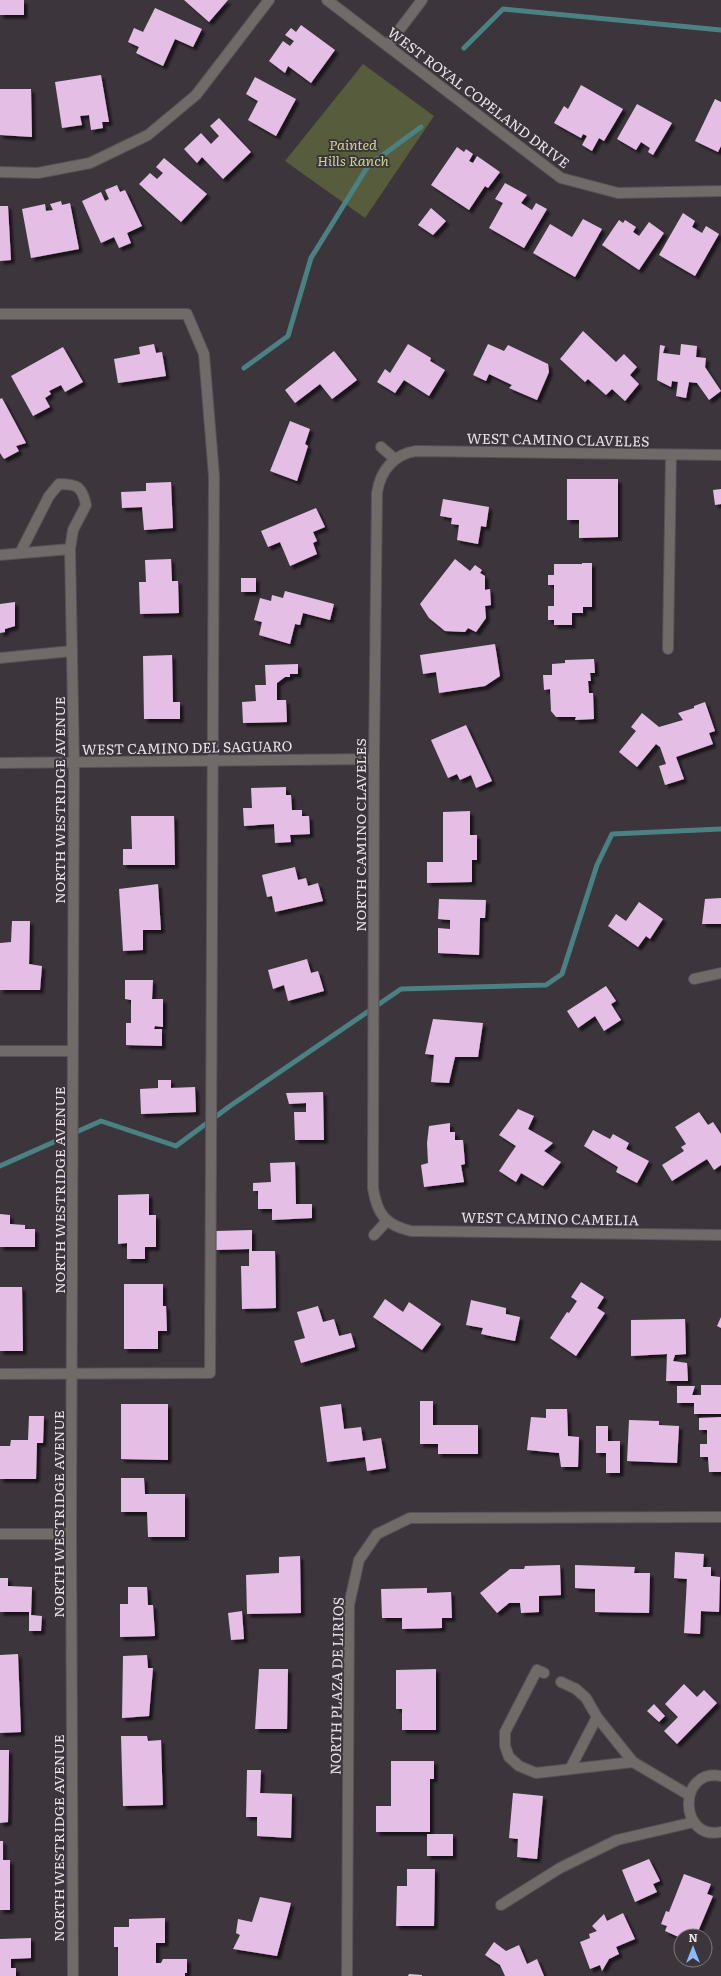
<svg xmlns="http://www.w3.org/2000/svg" width="721" height="1976" viewBox="0 0 721 1976" font-family="Literata,serif">
  <style>
    .green { fill: #575c3d }
    .lines { fill: none; stroke-linecap: round; stroke-linejoin: round }
    .stream { stroke: #4a8183; stroke-width: 5 }
    .building { fill: #e5bee5; filter: url(#shadow) }
    .lane-casing { stroke: #585158; stroke-width: 12 }
    .street-casing { stroke: #585158; stroke-width: 12 }
    .lane { stroke: #706a69; stroke-width: 10 }
    .street { stroke: #706a69; stroke-width: 10 }
    .labels { text-anchor: middle; dominant-baseline: central; stroke-width: 4; stroke-linejoin: round; paint-order: stroke }
    .street-label { font-size: 14px; fill: #e8e3e8; stroke: #3c353c }
    .park-label { font-size: 14px; font-style: italic; fill: #cad78c; stroke: #3c353c }
  </style>
  <defs>
    <filter id="shadow"><feDropShadow dx="3.5" dy="3.5" stdDeviation="1" flood-color="#0009"/></filter>
  </defs>
  <rect width="100%" height="100%" fill="#3c353c"/>
  <!-- green -->
  <path class="green" d="M363 64 434 116 365 218 285 161Z"/>
  <g class="lines">
    <!-- stream -->
    <path class="stream" d="M464 48 503 9 721 30
      M244 368 288 336 311 258 368 166 421 127
      M0 1166 101 1121 176 1146 230 1106 401 989 546 985 562 974 597 865 612 834 721 829"/>
  </g>
  <!-- building -->
  <path class="building" d="M0 0H24V15H0Z
    M184 0H228L209 22Z
    M155 8 202 29 193 47 175 39 163 66 136 53 139 47 128 42 134 28 143 32Z
    M301 25 335 50 311 83 288 66 285 73 269 61 283 41 290 46 294 41 285 35 291 28 296 32Z
    M101 75 109 122H102L103 128 91 130 89 115 80 116 82 125 62 128 55 82Z
    M255 77 296 99 276 136 248 120 258 101 246 94Z
    M581 85 623 109 604 141 599 138 592 151 582 145 587 136 583 134 581 138 554 123 564 106 568 109Z
    M0 89H31L32 137 0 135Z
    M715 99 721 102V146L718 152 695 141Z
    M637 104 672 123 653 155 648 152 650 148 641 142 636 150 617 139Z
    M219 118 251 152 223 179 202 157 197 163 184 149 201 133 211 144 219 136 210 126Z
    M457 147 464 152 466 149 473 154 469 161 473 163 477 156 500 172 488 188 485 186 469 210 431 185Z
    M164 158 207 194 181 222 139 184 150 173 157 179 163 173 156 167Z
    M505 183 527 195 521 203 532 210 536 203 547 209 524 248 489 228 503 203 495 199Z
    M117 185 120 192 125 190 142 226 127 233 131 243 119 248 114 237 101 243 82 201 101 192 105 201 109 199 105 190Z
    M61 201 62 205 70 203 79 249 31 258 22 209 45 204 46 211 53 210 50 204Z
    M0 206H8L11 260 0 261Z
    M431 208 446 221 433 235 418 225Z
    M683 213 695 221 692 227 702 233 706 226 719 234 695 276 659 255Z
    M583 219 602 229 575 277 533 253 550 224 572 237Z
    M619 220 623 223 625 220 636 227 633 232 639 236 649 222 664 233 639 270 602 245Z
    M583 331 616 362 624 354 637 367 630 375 639 384 625 401 612 389 606 395 588 379 585 382 560 359Z
    M154 344 156 353 162 352 166 376 118 383 114 359 140 354 139 347Z
    M408 344 431 358 430 361 445 370 429 396 404 380 395 393 377 382 385 369 390 373Z
    M488 344 504 351 508 345 548 364 549 372 537 400 509 388 512 385 489 374 486 381 473 375Z
    M681 344 697 346 696 357 706 358 705 367 721 391 709 400 697 383 689 382 686 398 676 396 678 382 672 381 671 387 657 380 660 345 665 346 663 353 680 355Z
    M63 347 83 382 65 392 61 385 49 391 51 394 45 398 50 407 33 416 11 376Z
    M334 351 357 380 332 399 320 384 295 403 285 390Z
    M2 398 26 443 16 446 19 451 4 459 0 453V399Z
    M290 421 310 429 305 444 308 446 297 481 270 471Z
    M567 479H618V537L579 538V520H567Z
    M171 482 173 528 144 530 142 507 122 508 121 492 146 491V483Z
    M721 489V504L715 505 713 490Z
    M443 499 489 507 486 527 481 526 478 544 457 540 459 525 451 524 452 518 440 516Z
    M316 508 325 527 313 532 317 541 313 543 317 554 290 566 280 542 268 547 261 531Z
    M171 559 172 581H178L179 613 140 614 139 582H146L145 560Z
    M455 559 470 571 475 565 482 570 480 573 485 576V590L490 589 491 605 485 606 486 618 476 632 468 628 465 632 445 631 429 618 420 604Z
    M582 563H592V607H583V613H572V625H554V620H548V606H554V585H548V575H554V564H582Z
    M241 578H256V592H241Z
    M285 591 334 604 330 620 303 613 300 625 295 624 290 644 259 635 262 622 254 620 260 598 271 601 272 595 283 598Z
    M15 602V626L5 629V632L0 633V604Z
    M495 644 500 676 485 686 439 693 436 672 423 674 420 655Z
    M172 655 173 702H180V719H144L143 656Z
    M594 659 595 673H590L591 681H588L589 693H593L594 719 575 720 576 717H556L551 711 550 689 544 690 543 675H552V664L565 663V660Z
    M298 664V674H290V677H285L277 683V700H286L287 722 243 723 242 702 256 701 255 685H266L265 665Z
    M705 702 715 731 709 733 713 744 676 757 684 779 665 785 659 766 666 764 660 747 656 744 637 767 619 752 636 731 631 727 642 713 659 727 683 720 678 713 694 708V706Z
    M466 725 492 781 476 788 471 775 460 780 457 774 448 778 431 740Z
    M286 787V795H291L292 810H302V816H309L310 834 290 835 291 842 275 843 274 824 244 826 243 808H252L251 788Z
    M470 811V835H477V860H472V882L427 883V862H443V812Z
    M131 816H174L175 865H123V849H132Z
    M295 867 298 880 306 878 308 886 318 883 323 901 275 912 272 896 267 897 262 875Z
    M158 884 161 930H143V950L123 951 119 889Z
    M721 898V924H702L705 899Z
    M439 899 486 900 485 918H480L479 955 438 953V928L450 929V920L438 919Z
    M639 902 663 919 650 939 646 936 638 947 608 926 616 914 626 921Z
    M12 921H30L29 964 42 966 40 990H0V943L11 942Z
    M307 959 311 973 318 971 324 991 288 1001 284 985 273 989 268 970Z
    M125 980H153L152 999H163V1027L155 1026 154 1029H162V1046L126 1045V1023H131V1000L125 999Z
    M606 986 616 1001 611 1004 621 1020 604 1031 595 1016 578 1028 567 1011Z
    M433 1019 483 1023 478 1057H455L449 1083 431 1082 434 1055 425 1054Z
    M158 1080H171V1088L195 1087 196 1112 141 1114 140 1089 158 1088Z
    M323 1092 324 1140H295L294 1112H306V1103L289 1104 286 1093Z
    M518 1109 534 1116 528 1129 553 1143 544 1151 561 1162 543 1186 521 1173 516 1182 499 1171 516 1146 499 1135Z
    M699 1112 708 1125 713 1122 721 1134V1165L714 1170 707 1159 672 1181 662 1165 684 1151 681 1147 686 1144 675 1127Z
    M450 1123V1132H455V1140H463L465 1164 461 1165 464 1182 424 1187 421 1165 428 1163 427 1143 429 1126Z
    M593 1130 610 1139 613 1134 629 1143 626 1149 649 1161 637 1183 616 1172 618 1167 584 1146Z
    M295 1162 296 1204H312V1218L272 1220V1209H258V1191H253V1183L271 1182 270 1163Z
    M149 1194V1215H156V1247H145V1259H127V1243L118 1244V1195Z
    M0 1214 10 1215V1224L25 1225V1229H35V1247H0Z
    M252 1230V1251H275L276 1308 242 1309 241 1266H249V1249L216 1250 215 1231Z
    M581 1282 604 1297 597 1308 605 1313 576 1356 550 1338 567 1312 569 1313 577 1301 571 1297Z
    M124 1284H163V1306H166L167 1331H158V1349H124Z
    M0 1287H22L23 1351H0Z
    M385 1299 403 1312 409 1302 441 1324 422 1350 373 1317Z
    M471 1300 506 1308V1314L520 1317 515 1341 481 1334 483 1328 466 1325Z
    M318 1306 323 1322 334 1319 339 1336 351 1333 355 1347 301 1363 294 1341 305 1338 297 1312Z
    M721 1317V1328L717 1326Z
    M685 1319 686 1354 675 1355 673 1361 687 1363 688 1381H666L667 1354 631 1356V1320Z
    M701 1385H721V1414H694V1403H677V1386H695L692 1395H701Z
    M420 1401H433V1425H478V1454H438V1444H420Z
    M121 1404H168V1460L121 1459Z
    M341 1404 344 1429 361 1427 363 1441 381 1438 386 1468 367 1471 365 1457 327 1462 320 1407Z
    M546 1409H567L568 1436 579 1437 578 1467H561L559 1453 527 1450 531 1417 546 1418Z
    M29 1416H44L43 1443H37L36 1479H0V1446H10L11 1440H28Z
    M721 1417V1472H709L708 1457H700V1444H707V1430H699V1418Z
    M629 1420 659 1421V1425L679 1426 677 1463 627 1461Z
    M596 1426H608V1441H620V1473H606V1453H596Z
    M121 1478H144L145 1494H185V1537H148L147 1512H121Z
    M675 1552 704 1554 703 1567H711V1576L720 1577 719 1612 701 1611 700 1634 684 1633 687 1579 674 1578Z
    M300 1556 301 1613 247 1614 246 1575 279 1573V1557Z
    M560 1565 561 1595 539 1596V1612L521 1613 520 1603H509L497 1613 480 1593 510 1569H524L525 1566Z
    M575 1565 635 1567 634 1573H650L649 1613 595 1612V1589L575 1588Z
    M0 1578H8V1586L32 1587 31 1615 42 1616 41 1631H29V1612H0Z
    M128 1587H147L148 1605H153L155 1636 120 1637V1604H128Z
    M427 1588V1593L451 1592 452 1618H442V1628L402 1629V1618H382L381 1589Z
    M242 1611 244 1639 231 1640 228 1613Z
    M18 1654 21 1732 0 1733V1655Z
    M147 1655 148 1668H153L149 1716 122 1718 123 1656Z
    M259 1669H288L287 1729H255Z
    M436 1669V1730H402V1709H396V1670Z
    M684 1684 697 1697 704 1690 717 1703 677 1744 664 1731 678 1717 665 1704Z
    M654 1704 665 1716 659 1722 647 1711Z
    M121 1736H147L148 1741 161 1740 163 1805 123 1806Z
    M0 1750H9L8 1822 0 1823Z
    M391 1761H434V1779H430V1832H376V1806H391Z
    M247 1770H261L260 1793 292 1794 291 1838 257 1836V1817H246Z
    M513 1793 543 1796 537 1859 517 1857 518 1839 509 1838Z
    M427 1834H453V1856H427Z
    M0 1841H3V1860H10V1910H0Z
    M649 1859 660 1881 653 1884 657 1892 635 1902 622 1870Z
    M407 1869H435L434 1926H396L397 1886H407Z
    M684 1874 711 1884 707 1894 713 1896 697 1934 693 1933 692 1936H681V1938L665 1931 667 1926 661 1924 666 1911 669 1912Z
    M260 1897 291 1903 277 1956 233 1949 240 1935 236 1933 238 1919 252 1922Z
    M623 1913 635 1939 616 1947 619 1954 609 1959 602 1971 600 1965 590 1969 580 1942 590 1938 589 1934 597 1931 592 1926 604 1914 607 1921Z
    M165 1918V1943H156V1963H161L163 1959H187V1973H185V1976H118V1947H114V1927H129V1919Z
    M31 1938V1958L11 1959V1968H16V1976H0V1939Z
    M494 1942 506 1951 519 1945 527 1964 537 1959 544 1976H505L500 1965 485 1955Z
    M409 1974 422 1975V1976H408Z"/>
  <g class="lines">
    <!-- lane casing -->
    <g class="lane-casing">
      <path id="lane" d="M0 314H187L204 354 214 476 210 1373 0 1374
        M0 658 72 651
        M544 1673 537 1670 505 1732V1746L509 1757 519 1766 536 1773 633 1762
        M561 1682 576 1689 586 1698 597 1717 633 1762 689 1795
        M570 1769 597 1717
        M501 1905 560 1868 617 1840 694 1822"/>
    </g>
    <!-- street casing -->
    <g class="street-casing">
      <path id="street" d="M327 0 561 178 618 193 721 191
        M387 46 422 0
        M0 172 38 173 90 163 148 135 196 95 269 0
        M381 447 395 459
        M721 455 416 451C394 454 380 471 377 493L374 759 373 1188C377 1214 385 1225 411 1231L721 1235
        M20 553 49 496 59 484C78 484 82 487 86 505L73 530 70 549 74 763 71 1534 73 1976
        M0 555 70 549
        M668 649 671 455
        M0 763 374 759
        M694 979 721 973
        M0 1051H73
        M374 1235 387 1221
        M0 1534H71
        M721 1776C677 1768 679 1841 721 1832
        M347 1976 349 1605 359 1560 377 1534 410 1518 721 1517"/>
    </g>
    <!-- lane -->
    <use href="#lane" class="lane"/>
    <!-- street -->
    <use href="#street" class="street"/>
  </g>
  <g class="labels">
    <!-- street labels -->
    <g class="street-label">
      <text transform="translate(479 97) rotate(37)">WEST ROYAL COPELAND DRIVE</text>
      <text transform="translate(558 439) rotate(1)">WEST CAMINO CLAVELES</text>
      <text transform="translate(187 747) rotate(-1)">WEST CAMINO DEL SAGUARO</text>
      <text transform="translate(59 800) rotate(-90)">NORTH WESTRIDGE AVENUE</text>
      <text transform="translate(360 835) rotate(-90)">NORTH CAMINO CLAVELES</text>
      <text transform="translate(59 1190) rotate(-90)">NORTH WESTRIDGE AVENUE</text>
      <text transform="translate(550 1218) rotate(1)">WEST CAMINO CAMELIA</text>
      <text transform="translate(58 1514) rotate(-90)">NORTH WESTRIDGE AVENUE</text>
      <text transform="translate(336 1686) rotate(-89)">NORTH PLAZA DE LIRIOS</text>
      <text transform="translate(58 1838) rotate(-90)">NORTH WESTRIDGE AVENUE</text>
    </g>
    <!-- park labels -->
    <g class="park-label">
      <text x="353" y="144">Painted<tspan x="353" dy="16">Hills Ranch</tspan></text>
    </g>
  </g>
  <!-- north arrow -->
  <g transform="translate(693 1948)"><circle r="19" fill="#3c353c" stroke="#817b81"/>
  <path d="M0-3L7 15L0 10L-7 15Z" fill="#8abafc"/>
  <text y="-6" font-size="11" font-weight="bold" text-anchor="middle" fill="#e8e3e8">N</text>
  </g>
</svg>
